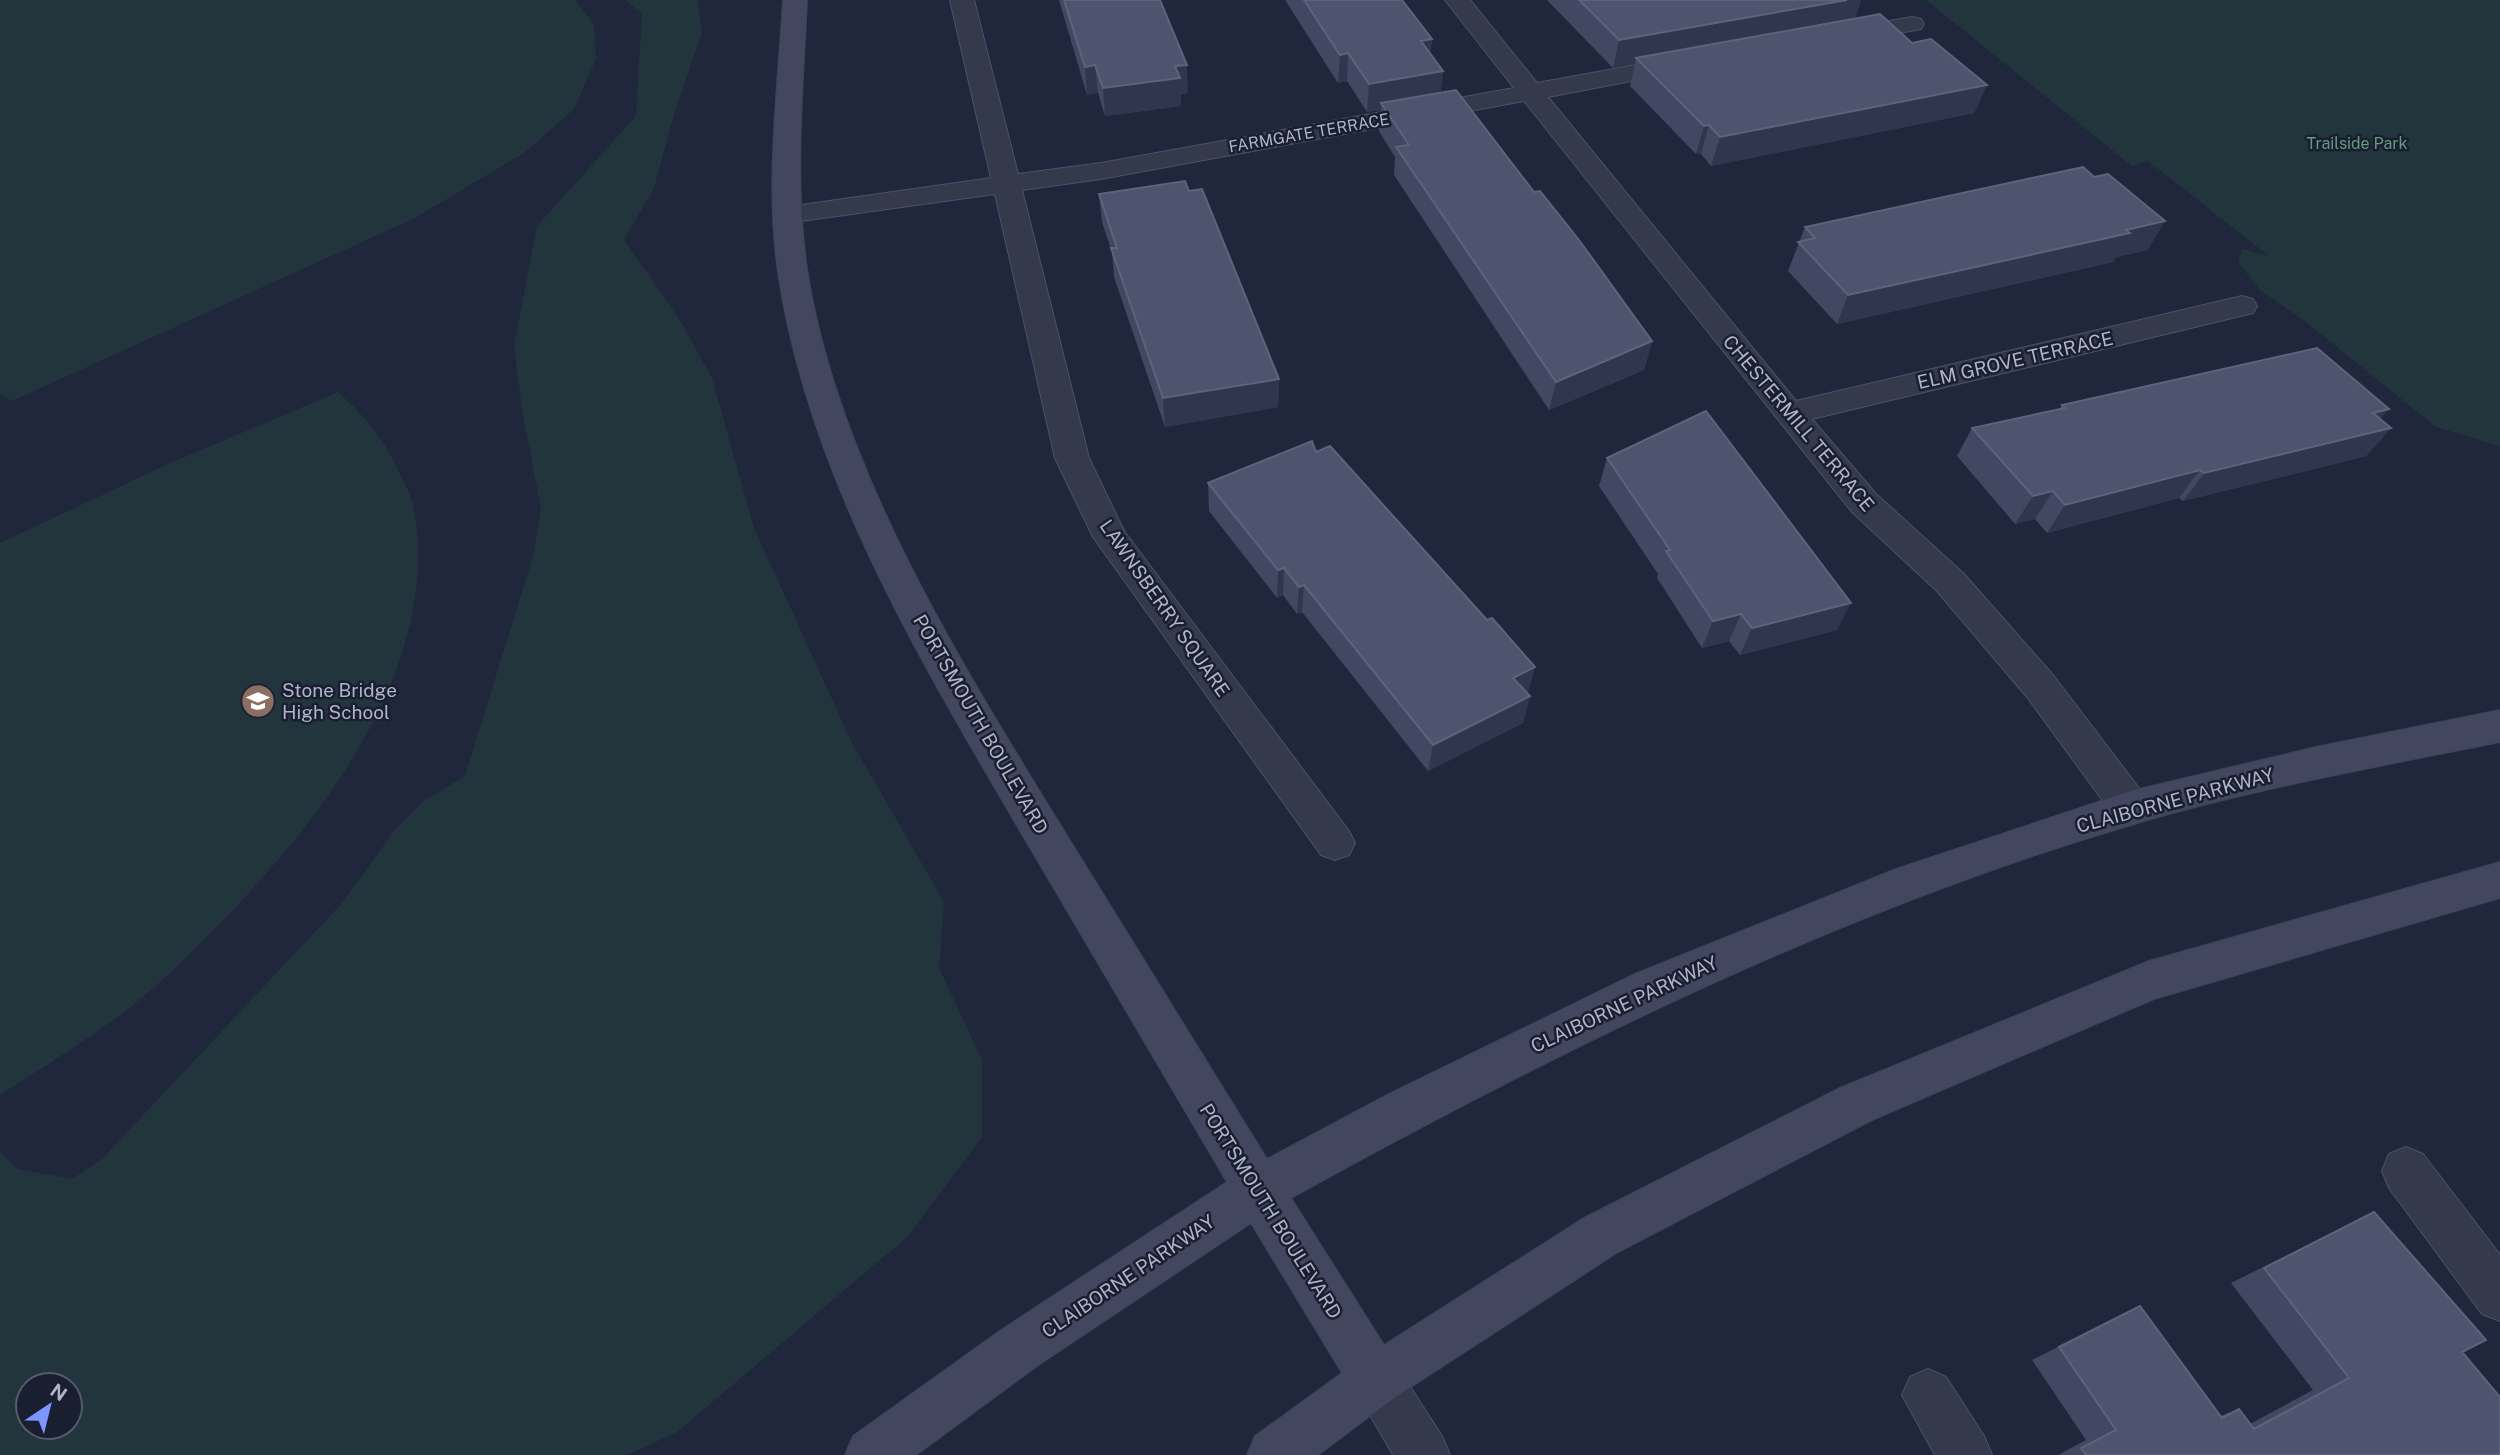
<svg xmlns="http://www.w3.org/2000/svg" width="2500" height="1455" viewBox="0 0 2500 1455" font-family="'Public Sans',sans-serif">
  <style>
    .green { fill: #22353d; fill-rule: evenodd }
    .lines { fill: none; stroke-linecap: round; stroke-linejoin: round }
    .street-casing { stroke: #4c5164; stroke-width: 2 }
    .secondary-casing { stroke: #3d4255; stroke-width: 2 }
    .street { fill: #34394c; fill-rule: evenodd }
    .secondary { fill: #42475f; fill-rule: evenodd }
    .wall { fill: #424862 }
    .shaded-wall { fill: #30364e }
    .building { fill: #4e546d; stroke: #5d637b; stroke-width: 2 }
    .labels { text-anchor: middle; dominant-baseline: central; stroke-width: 5; stroke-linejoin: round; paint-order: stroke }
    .far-street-label { font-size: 16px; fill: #afb4c8; stroke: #191e31 }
    .far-park-label { font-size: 16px; fill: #649b7b; stroke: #191e31 }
    .street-label { font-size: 19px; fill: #afb4c8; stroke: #191e31 }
    .poi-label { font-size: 19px; fill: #afb4c8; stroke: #191e31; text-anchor: start }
  </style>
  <rect width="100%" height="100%" fill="#20263c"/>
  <!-- green -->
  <path class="green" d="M0 0H575L594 24 596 59 574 109 524 153 415 218 12 401 0 394Z
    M626 0H697L702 32 674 114 654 188 624 240 680 320 712 378 754 528 851 741 944 902 939 968 982 1060V1137L907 1237 677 1432 627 1455H0V1152L17 1169 72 1179 103 1158 343 902 394 831 424 801 465 776 534 553 541 508 523 416 514 346 537 226 636 116 642 14ZM28 1385H70V1427H28Z
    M1926 0H2500V446L2436 427 2306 322 2260 290 2238 262 2242 249 2269 256 2148 161 2132 166Z
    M338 392C368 419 384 439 401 476 405 485 411 495 413 505 444 662 324 817 221 922 189 955 156 988 119 1016 81 1044 40 1069 0 1095V543L166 465Z"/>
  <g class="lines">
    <!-- street casing -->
    <g class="street-casing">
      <path id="street" d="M950 0H974L1018 174 1101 163 1514 88 1445 0H1470L1537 83 1685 56 1694 59 1698 64 1694 69 1548 97 1796 401 2242 296 2253 299 2257 306 2253 313 1812 419 1876 494 1963 573 2053 675 2145 796 2151 808 2145 820 2131 825 2117 820 2027 697 1937 591 1852 512 1524 101 1101 179 1022 190 1089 458 1124 531 1349 831 1355 843 1349 855 1335 860 1321 855 1093 537 1055 458 995 194 787 223 777 221 773 215 777 209 787 207 991 178Z
        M1912 17 1921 19 1924 24 1921 29 1844 43 1835 41 1832 36 1835 31 1844 29Z
        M2406 1147 2423 1154 2500 1255V1321L2482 1314 2389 1188 2382 1171 2389 1154Z
        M1376 1354 1394 1362 1442 1436 1450 1455H1393L1350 1380 1358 1362Z
        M1928 1369 1946 1377 1984 1436 1992 1455H1935L1902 1395 1910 1377Z"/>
    </g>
    <!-- secondary casing -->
    <g class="secondary-casing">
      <path id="secondary" d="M783 0H807C803 89 794 180 807 269 836 463 960 662 1061 826 1130 937 1198 1049 1267 1159L1389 1094 1635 974 1896 869 2131 791 2316 747 2500 710V742C2377 767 2251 789 2131 825 1836 912 1559 1050 1291 1198L1384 1345 1584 1218 1840 1088 2149 961 2500 862V898L2154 999 1872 1120 1618 1252 1394 1398 1318 1455H1247L1255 1436 1342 1373 1251 1223 1037 1366 916 1455H845L853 1436 1001 1330 1227 1182C1160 1069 1093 954 1026 841 923 665 808 477 778 272 765 183 778 90 783 0Z"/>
    </g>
    <!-- street -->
    <use href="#street" class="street"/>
    <!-- secondary -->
    <use href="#secondary" class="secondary"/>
  </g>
  <!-- wall -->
  <path class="wall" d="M1059 0H1160L1188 93 1181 94V106L1105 116 1098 93 1087 95Z
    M1285 0H1402L1432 39 1430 53 1443 71 1440 92 1534 192 1652 341 1644 370 1549 410 1394 175 1395 157 1379 131 1381 110 1367 112 1347 81 1338 83Z
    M1547 0H1861L1855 18 1912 43 1987 85 1974 113 1711 166 1701 154H1696L1630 86 1635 64 1613 68Z
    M1099 194 1279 379 1278 407 1165 427 1114 277 1112 252 1102 222Z
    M1805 227 2148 250 2116 257 2113 262 1837 324 1788 271Z
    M2062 405 2389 409 2380 419 2391 428 2366 456 2183 501 2179 498 2047 533 2035 519 2015 524 1957 456 1972 428 2059 409Z
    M1316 452 1535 667 1527 694 1530 696 1523 723 1428 771 1302 612 1297 614 1283 595 1277 598 1209 511 1208 483Z
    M1607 458 1837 630 1740 655 1729 641 1702 648 1657 578 1658 574 1599 486Z
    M2374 1212 2462 1352 2500 1455H2058L2086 1440 2032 1360 2140 1306 2220 1416 2239 1409 2250 1424 2313 1390 2231 1283Z"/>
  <!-- shaded-wall -->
  <path class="shaded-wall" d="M1847 0H1861L1853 25 1636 58 1635 64 1613 68 1619 40Z
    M1432 39 1429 67 1421 41Z
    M1348 53 1347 81 1338 83 1340 55Z
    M1095 65 1098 93 1087 95 1085 67Z
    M1187 65 1188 93 1181 94V106L1105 116 1103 88 1175 66Z
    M1443 71 1440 99 1381 103V110L1367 112 1369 84Z
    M1987 85 1974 113 1711 166 1720 137Z
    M1709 125 1701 154H1696L1704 126Z
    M2165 221 2148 250 2116 257 2113 262 1837 324 1848 295Z
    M1652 341 1644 370 1549 410 1556 382Z
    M1279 379 1278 407 1165 427 1163 398Z
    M2389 409 2368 433 2391 428 2366 456 2183 501 2204 473 2373 413Z
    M2200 470 2179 498 2047 533 2065 505Z
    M2053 491 2035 519 2015 524 2033 496Z
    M1284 568 1283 595 1277 598 1278 570Z
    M1304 585 1302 612 1297 614 1299 587Z
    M1851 603 1837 630 1740 655 1752 628Z
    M1741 614 1729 641 1702 648 1713 621Z
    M1535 667 1528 693 1507 704 1513 678Z
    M1530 696 1523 723 1428 771 1433 745Z"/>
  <!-- building -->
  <path class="building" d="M1064 0H1160L1187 65 1175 66 1180 78 1103 88 1095 65 1085 67Z
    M1304 0H1402L1432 39 1421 41 1443 71 1369 84 1348 53 1340 55Z
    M1579 0H1847L1619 40Z
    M1880 14 1912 43 1931 39 1987 85 1720 137 1709 125 1704 126 1636 58Z
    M1456 90 1534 192 1540 191 1579 240 1652 341 1556 382 1396 147 1409 145 1381 103Z
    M2083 167 2094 177 2108 174 2165 221 2126 230 2130 233 1848 295 1798 242 1815 238 1805 227Z
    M1185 181 1189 191 1202 189 1279 379 1163 398 1111 248H1117L1099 194Z
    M2317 348 2389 409 2373 413 2391 428 2204 473 2200 470 2065 505 2053 491 2033 496 1972 428 2065 408 2062 405Z
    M1706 411 1851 603 1752 628 1741 614 1713 621 1666 551 1670 550 1607 458Z
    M1312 441 1316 452 1330 446 1487 620 1492 618 1535 667 1513 678 1530 696 1433 745 1304 585 1299 587 1284 568 1278 570 1208 483Z
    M2374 1212 2486 1340 2462 1352 2500 1397V1455H2086L2081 1448 2116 1430 2059 1347 2140 1306 2222 1418 2239 1409 2254 1429 2349 1378 2264 1268Z"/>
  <!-- icons -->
  <defs>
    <g id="school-disc" transform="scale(1.75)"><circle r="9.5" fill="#8d6e63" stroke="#191e31"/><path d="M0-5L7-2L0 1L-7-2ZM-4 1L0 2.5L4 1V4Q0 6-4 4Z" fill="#fff"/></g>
  </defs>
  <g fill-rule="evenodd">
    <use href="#school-disc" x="258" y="701"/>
  </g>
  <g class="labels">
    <!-- far-street labels -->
    <g class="far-street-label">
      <text transform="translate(1309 133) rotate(-10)">FARMGATE TERRACE</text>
    </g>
    <!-- far-park labels -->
    <g class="far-park-label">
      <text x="2357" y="143">Trailside Park</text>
    </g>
    <!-- street labels -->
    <g class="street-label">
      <text transform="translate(2015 360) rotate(-13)">ELM GROVE TERRACE</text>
      <text transform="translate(1799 423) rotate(50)">CHESTERMILL TERRACE</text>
      <text transform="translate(1165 608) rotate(55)">LAWNSBERRY SQUARE</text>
      <text transform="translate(981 724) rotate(60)">PORTSMOUTH BOULEVARD</text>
      <text transform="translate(2175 800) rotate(-15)">CLAIBORNE PARKWAY</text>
      <text transform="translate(1624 1004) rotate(-25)">CLAIBORNE PARKWAY</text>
      <text transform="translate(1271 1211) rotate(58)">PORTSMOUTH BOULEVARD</text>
      <text transform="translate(1128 1276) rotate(-34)">CLAIBORNE PARKWAY</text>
    </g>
    <!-- poi labels -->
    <g class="poi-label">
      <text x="282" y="690">Stone Bridge<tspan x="282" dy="22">High School</tspan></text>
    </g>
  </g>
  <!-- north arrow -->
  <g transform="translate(49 1406) rotate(35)"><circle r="33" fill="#191e31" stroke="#555a6d" stroke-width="2"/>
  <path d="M0-5L12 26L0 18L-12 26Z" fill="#7d96ff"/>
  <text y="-10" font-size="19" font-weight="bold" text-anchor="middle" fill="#afb4c8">N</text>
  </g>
</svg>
